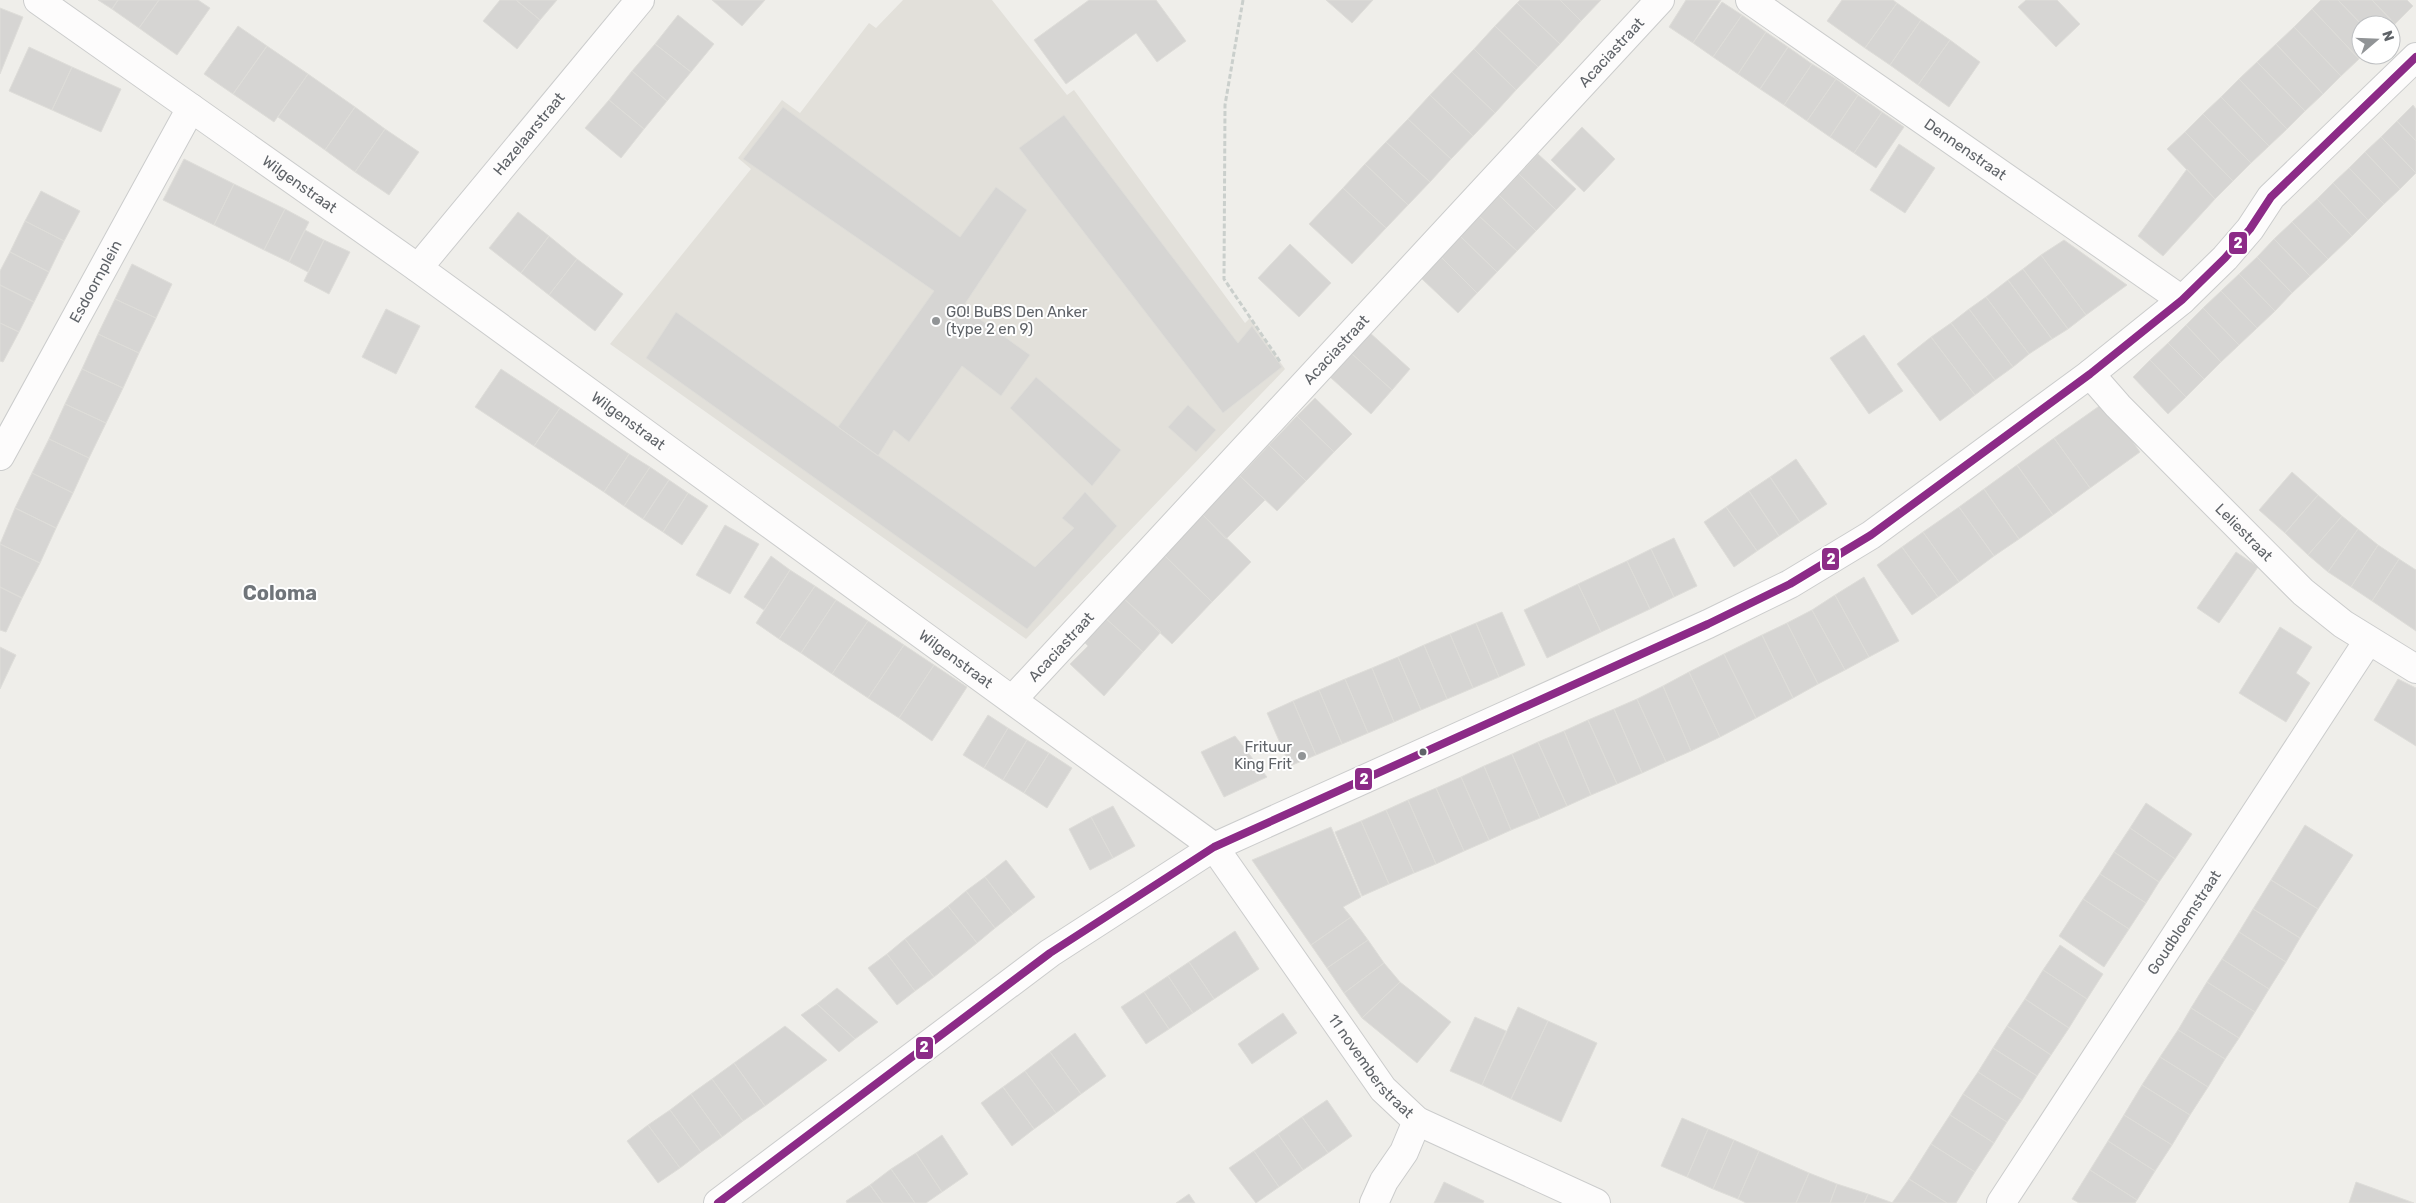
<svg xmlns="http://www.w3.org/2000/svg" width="2416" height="1203" viewBox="0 0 2416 1203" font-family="Rubik,sans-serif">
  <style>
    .education { fill: #e2e0da }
    .building { fill: #d6d5d3; stroke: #deddd9 }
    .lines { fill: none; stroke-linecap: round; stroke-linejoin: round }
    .minor-casing { stroke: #cbcccc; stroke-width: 30 }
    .path { stroke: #cacfcc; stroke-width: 3; stroke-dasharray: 5 2.5; stroke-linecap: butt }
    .minor { stroke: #fdfcfc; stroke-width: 28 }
    .bus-1-casing { stroke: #fff; stroke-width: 11 }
    .bus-1 { stroke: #8c2b87; stroke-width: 8 }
    .poi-dot { fill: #919496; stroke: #fff; stroke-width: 2 }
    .bus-dot { fill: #5f6368; stroke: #fff; stroke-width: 2 }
    .labels { text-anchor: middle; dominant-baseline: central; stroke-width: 4; stroke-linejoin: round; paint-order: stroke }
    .street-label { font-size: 15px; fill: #5f6368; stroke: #fff }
    .poi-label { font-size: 15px; fill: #5f6368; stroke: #fff; text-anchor: start }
    .district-label { font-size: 20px; font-weight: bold; fill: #70757a; stroke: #fff }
    .line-badge { stroke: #fff; stroke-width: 2 }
    .badge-label { font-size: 14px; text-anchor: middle; font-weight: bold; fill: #fff }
  </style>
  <rect width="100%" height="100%" fill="#efeeea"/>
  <!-- education -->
  <path class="education" d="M903 0H992L1067 95 1074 90 1245 323 1250 318 1285 369 1026 639 610 344 751 169 738 158 782 100 800 113 869 23 876 28Z"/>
  <!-- building -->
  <path class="building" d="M98 0H118L112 9Z
    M118 0H159L139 28 112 9Z
    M159 0H198L210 8 177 55 139 28Z
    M500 0H516L540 20 517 49 483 21Z
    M516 0H557L540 20Z
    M712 0H765L742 26Z
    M1089 0H1156L1186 41 1157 62 1136 33 1066 84 1034 40Z
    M1326 0H1373L1352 23Z
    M1520 0H1560L1581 21 1560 44 1517 3Z
    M1560 0H1601L1581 21Z
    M1686 0H1721L1693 43 1669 27Z
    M1842 0H1893L1897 3 1865 48 1827 21Z
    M2026 0H2057L2080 24 2056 47 2018 7Z
    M2321 0H2338L2362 25 2361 55H2363L2359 59 2312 9Z
    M2338 0H2372L2395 24 2391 28V25H2362Z
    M2372 0H2407L2413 6 2395 24Z
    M1722 2 1742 15 1713 57 1693 43Z
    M1517 3 1560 44 1538 67 1495 26Z
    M1897 3 1921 20 1890 65 1865 48Z
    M0 8 23 17 0 74Z
    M2312 9 2359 59 2341 76 2294 27Z
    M678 15 714 44 691 72 655 44Z
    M1742 15 1766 32 1738 74 1713 57Z
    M1921 20 1950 40 1918 85 1890 65Z
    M238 26 267 46 233 94 204 74Z
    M1495 26 1538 67 1516 90 1474 49Z
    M2294 27 2341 76 2323 94 2276 44Z
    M1766 32 1788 47 1760 89 1738 74Z
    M1950 40 1980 62 1949 107 1918 85Z
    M655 44 691 72 667 101 632 71Z
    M2276 44 2323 94 2305 111 2257 62Z
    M267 46 308 74 274 122 233 94Z
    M29 47 72 67 52 110 9 91Z
    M1788 47 1812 64 1784 105 1760 89Z
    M1474 49 1516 90 1495 113 1452 72Z
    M2257 62 2305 111 2287 129 2239 79Z
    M1812 64 1836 79 1807 121 1784 105Z
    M72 67 121 89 101 132 52 110Z
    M632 71 667 101 644 129 609 100Z
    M1452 72 1495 113 1473 136 1430 95Z
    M308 74 355 107 325 150 278 117Z
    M1836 79 1858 95 1830 137 1807 121Z
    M2239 79 2287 129 2269 146 2221 97Z
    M1430 95 1473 136 1451 159 1408 119Z
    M1858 95 1882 112 1854 153 1830 137Z
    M2221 97 2269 146 2251 163 2203 114Z
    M609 100 644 129 621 158 585 128Z
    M2413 105 2416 109V141L2397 121Z
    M355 107 385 129 355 172 325 150Z
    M783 107 960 237 996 187 1027 210 963 307 1030 355 1001 396 962 366 909 442 894 430 878 456 838 427 934 291 743 159Z
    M1882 112 1904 127 1876 168 1854 153Z
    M2203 114 2251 163 2233 181 2185 132Z
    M1064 115 1238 343 1252 326 1282 367 1223 413 1019 148Z
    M1408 119 1451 159 1430 182 1386 142Z
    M2397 121 2416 141V173L2381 137Z
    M1582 127 1615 159 1584 192 1551 160Z
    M385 129 419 152 389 195 355 172Z
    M2185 132 2233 181 2215 199 2167 149Z
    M2381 137 2416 173 2400 189 2365 152Z
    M1386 142 1430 182 1408 205 1365 164Z
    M1899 144 1935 168 1905 213 1870 190Z
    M2365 152 2400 189 2384 204 2349 168Z
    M1538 154 1576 189 1556 210 1519 174Z
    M184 159 234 184 214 225 163 200Z
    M1365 164 1408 205 1386 228 1343 188Z
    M2349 168 2384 204 2368 220 2333 183Z
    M2187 169 2215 199 2163 256 2138 236Z
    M1519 174 1556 210 1536 231 1499 195Z
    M2333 183 2368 220 2352 236 2317 199Z
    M234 184 285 209 264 250 214 225Z
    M1343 188 1386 228 1352 264 1309 224Z
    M41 191 80 211 64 241 25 221Z
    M1499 195 1536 231 1517 251 1479 216Z
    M2317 199 2352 236 2328 259 2292 222Z
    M285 209 309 222 289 262 264 250Z
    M518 212 549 236 521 273 489 248Z
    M1479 216 1517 251 1497 272 1460 236Z
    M25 221 64 241 49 272 10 252Z
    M2292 222 2328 259 2310 276 2274 239Z
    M305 230 324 240 308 272 289 262Z
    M549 236 577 259 549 295 521 273Z
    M1460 236 1497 272 1477 293 1441 257Z
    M2274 239 2310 276 2292 293 2257 257Z
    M324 240 350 252 329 294 304 281Z
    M2064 240 2127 285 2086 315 2041 255Z
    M1290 244 1331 283 1299 317 1258 278Z
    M10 252 49 272 34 302 0 285V271Z
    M2041 255 2086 315 2068 329 2023 269Z
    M1441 257 1477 293 1458 313 1421 278Z
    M2257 257 2292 293 2275 311 2239 274Z
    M577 259 623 294 595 331 549 295Z
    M132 264 172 284 156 318 115 299Z
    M2023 269 2068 329 2052 339 2008 280Z
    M2239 274 2275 311 2257 328 2221 291Z
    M2008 280 2052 339 2029 354 1986 297Z
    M0 285 34 302 19 332 0 323Z
    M2221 291 2257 328 2239 345 2203 308Z
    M1986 297 2029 354 2013 367 1969 309Z
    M115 299 156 318 139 353 98 334Z
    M2203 308 2239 345 2221 362 2186 325Z
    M386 309 420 326 396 374 362 357Z
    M1969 309 2013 367 1995 380 1951 323Z
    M676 312 1035 567 1074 528 1062 518 1085 492 1117 526 1027 629 646 358Z
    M0 323 19 332 3 362 0 361Z
    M1951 323 1995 380 1975 395 1931 337Z
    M2186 325 2221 362 2204 379 2168 343Z
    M1369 332 1410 369 1392 390 1351 353Z
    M98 334 139 353 123 388 82 369Z
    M1864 335 1903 391 1869 414 1830 358Z
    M1931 337 1975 395 1940 421 1897 364Z
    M2168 343 2204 379 2186 397 2150 360Z
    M1351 353 1392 390 1371 414 1330 377Z
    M2150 360 2186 397 2168 414 2133 377Z
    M82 369 123 388 106 423 65 404Z
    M501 369 560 408 534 446 475 407Z
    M1036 377 1121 450 1092 486 1010 408Z
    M1315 398 1352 434 1334 452 1297 416Z
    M2105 402 2140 452 2090 488 2054 438Z
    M65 404 106 423 89 458 49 439Z
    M1188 405 1216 430 1196 452 1168 427Z
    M560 408 629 454 604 492 534 446Z
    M1297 416 1334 452 1306 481 1269 445Z
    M2054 438 2090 488 2053 515 2017 465Z
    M49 439 89 458 73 493 32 473Z
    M1269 445 1306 481 1277 511 1240 476Z
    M629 454 650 467 624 506 604 492Z
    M1796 459 1827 504 1800 522 1770 477Z
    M2017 465 2053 515 2019 539 1984 489Z
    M650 467 669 480 643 519 624 506Z
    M2292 472 2318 495 2285 533 2259 510Z
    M32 473 73 493 56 528 15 508Z
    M1240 476 1265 500 1226 539 1202 514Z
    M1770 477 1800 522 1779 536 1749 491Z
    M669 480 688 493 663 532 643 519Z
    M1984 489 2019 539 1994 556 1959 507Z
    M1749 491 1779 536 1757 551 1726 507Z
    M688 493 708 506 682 545 663 532Z
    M2318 495 2342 516 2308 555 2285 533Z
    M1726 507 1757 551 1734 567 1704 522Z
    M1959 507 1994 556 1959 582 1923 532Z
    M15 508 56 528 40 563 0 544Z
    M1202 514 1251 562 1212 602 1163 554Z
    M2342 516 2358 529 2328 572 2308 555Z
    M725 525 759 544 730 594 696 575Z
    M2358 529 2378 545 2351 587 2328 572Z
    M1923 532 1959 582 1938 597 1902 547Z
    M1674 538 1697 586 1674 597 1651 549Z
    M0 544 40 563 22 598 0 587Z
    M2378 545 2399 559 2372 601 2351 587Z
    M1902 547 1938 597 1912 615 1877 565Z
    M1651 549 1674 597 1650 609 1627 561Z
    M2236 552 2258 567 2219 623 2197 608Z
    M1163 554 1212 602 1172 644 1121 596Z
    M771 556 790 570 764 610 744 597Z
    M2399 559 2416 570V631L2372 601Z
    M1627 561 1650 609 1601 632 1578 584Z
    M790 570 815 586 779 639 756 623Z
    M1864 577 1899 641 1869 657 1835 595Z
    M1578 584 1601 632 1547 658 1524 610Z
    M815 586 836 600 801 653 779 639Z
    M0 587 22 598 6 632 0 630Z
    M1835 595 1869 657 1845 670 1812 610Z
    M1121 596 1161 632 1143 652 1103 616Z
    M836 600 868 621 832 674 801 653Z
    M1812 610 1845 670 1818 684 1787 623Z
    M1502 612 1525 665 1499 677 1476 623Z
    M1103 616 1143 652 1104 696 1070 664 1088 646 1081 639Z
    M868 621 904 645 868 698 832 674Z
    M1476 623 1499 677 1473 688 1450 634Z
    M1787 623 1818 684 1793 698 1762 635Z
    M2280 627 2312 647 2296 673 2310 683 2286 722 2239 693Z
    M1450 634 1473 688 1447 699 1424 645Z
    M1762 635 1793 698 1756 718 1724 654Z
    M904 645 934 665 899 718 868 698Z
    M1424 645 1447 699 1421 710 1398 657Z
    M0 647 16 655 0 689Z
    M1724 654 1756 718 1720 737 1689 672Z
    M1398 657 1421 710 1394 722 1372 668Z
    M934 665 967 687 932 741 899 718Z
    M1372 668 1394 722 1368 733 1345 679Z
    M1689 672 1720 737 1691 751 1663 686Z
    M1345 679 1368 733 1342 744 1319 690Z
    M2398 679 2416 688V746L2374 720Z
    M1663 686 1691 751 1666 762 1637 699Z
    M1319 690 1342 744 1316 755 1293 701Z
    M1637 699 1666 762 1642 773 1614 709Z
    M1293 701 1316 755 1290 766 1267 713Z
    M1614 709 1642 773 1617 784 1588 720Z
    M988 715 1008 728 984 768 963 755Z
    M1588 720 1617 784 1591 795 1564 731Z
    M1008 728 1027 740 1003 780 984 768Z
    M1564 731 1591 795 1567 806 1538 742Z
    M1235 736 1267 777 1224 797 1201 752Z
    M1027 740 1049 753 1024 793 1003 780Z
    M1538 742 1567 806 1540 818 1512 754Z
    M1049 753 1072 768 1047 808 1024 793Z
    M1512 754 1540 818 1511 830 1484 766Z
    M1484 766 1511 830 1489 840 1461 777Z
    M1461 777 1489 840 1464 851 1436 788Z
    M1436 788 1464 851 1436 864 1408 800Z
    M1408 800 1436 864 1414 873 1386 810Z
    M2146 803 2192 834 2175 859 2130 828Z
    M1113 806 1135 846 1113 858 1091 817Z
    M1386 810 1414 873 1389 884 1361 821Z
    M1091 817 1113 858 1090 870 1069 829Z
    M1361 821 1389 884 1362 896 1335 832Z
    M2305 825 2353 855 2318 909 2271 880Z
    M1331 827 1361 897 1343 907 1351 917 1311 945 1252 860Z
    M2130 828 2175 859 2159 882 2114 852Z
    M2114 852 2159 882 2146 903 2100 874Z
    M1006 860 1035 897 1013 914 985 877Z
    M2100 874 2146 903 2129 929 2083 899Z
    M985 877 1013 914 995 928 966 891Z
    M2271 880 2318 909 2300 938 2253 909Z
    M966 891 995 928 977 943 948 906Z
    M2083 899 2129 929 2104 967 2059 936Z
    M948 906 977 943 934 977 905 939Z
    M2253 909 2300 938 2286 962 2239 932Z
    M1351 917 1368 940 1327 968 1311 945Z
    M1235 931 1259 969 1214 999 1189 962Z
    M2239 932 2286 962 2269 989 2222 959Z
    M905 939 934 977 915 991 887 954Z
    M1368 940 1384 963 1344 993 1327 968Z
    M2060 945 2103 974 2087 999 2043 970Z
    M887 954 915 991 897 1005 868 968Z
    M2222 959 2269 989 2255 1012 2207 982Z
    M1189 962 1214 999 1193 1013 1168 976Z
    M1384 963 1400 982 1362 1018 1344 993Z
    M2043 970 2087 999 2069 1028 2025 999Z
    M1168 976 1193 1013 1169 1029 1144 992Z
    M1400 982 1451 1022 1417 1063 1362 1018Z
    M2207 982 2255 1012 2239 1038 2191 1008Z
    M837 988 878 1022 855 1039 817 1004Z
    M1144 992 1169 1029 1146 1044 1121 1007Z
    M2025 999 2069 1028 2051 1055 2007 1026Z
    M817 1004 855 1039 839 1052 801 1015Z
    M1518 1007 1548 1021 1511 1099 1482 1085Z
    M2191 1008 2239 1038 2225 1059 2178 1030Z
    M1283 1013 1297 1033 1252 1064 1238 1044Z
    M1475 1017 1506 1031 1482 1085 1450 1071Z
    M1548 1021 1597 1043 1561 1122 1511 1099Z
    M785 1026 827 1060 765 1106 734 1063Z
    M2007 1026 2051 1055 2037 1076 1993 1048Z
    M2178 1030 2225 1059 2208 1087 2160 1057Z
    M1075 1033 1106 1076 1081 1094 1050 1052Z
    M1993 1048 2037 1076 2022 1100 1978 1072Z
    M1050 1052 1081 1094 1056 1113 1025 1071Z
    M2160 1057 2208 1087 2190 1115 2142 1085Z
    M734 1063 765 1106 743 1121 712 1079Z
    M1025 1071 1056 1113 1034 1129 1003 1087Z
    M1978 1072 2022 1100 2007 1122 1963 1094Z
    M712 1079 743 1121 722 1137 691 1094Z
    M2142 1085 2190 1115 2172 1145 2124 1115Z
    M1003 1087 1034 1129 1012 1146 981 1103Z
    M691 1094 722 1137 701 1152 670 1110Z
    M1963 1094 2007 1122 1994 1143 1950 1115Z
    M1327 1100 1352 1136 1328 1153 1302 1117Z
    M670 1110 701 1152 680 1168 648 1125Z
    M1950 1115 1994 1143 1975 1172 1931 1144Z
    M2124 1115 2172 1145 2155 1171 2108 1141Z
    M1302 1117 1328 1153 1303 1170 1278 1134Z
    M1682 1118 1708 1129 1687 1177 1661 1166Z
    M648 1125 680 1168 658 1183 627 1141Z
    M1708 1129 1734 1140 1713 1189 1687 1177Z
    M1278 1134 1303 1170 1279 1187 1254 1151Z
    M942 1135 968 1174 942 1192 916 1153Z
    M1734 1140 1759 1151 1738 1199 1713 1189Z
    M2108 1141 2155 1171 2137 1200 2090 1170Z
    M1931 1144 1975 1172 1956 1203H1947L1909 1179Z
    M1254 1151 1279 1187 1256 1203 1229 1168Z
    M1759 1151 1809 1173 1796 1203H1746L1738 1199Z
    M916 1153 942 1192 926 1203H915L891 1169Z
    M891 1169 915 1203H883L870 1185Z
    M2090 1170 2137 1200 2135 1203H2079L2072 1199Z
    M1809 1173 1837 1184 1830 1203H1796Z
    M1909 1179 1947 1203H1892Z
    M1444 1182 1484 1201 1483 1203H1434Z
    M2356 1182 2414 1203H2349Z
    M1837 1184 1868 1194 1864 1203H1830Z
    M870 1185 883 1203H847L846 1201Z
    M1189 1194 1195 1203H1176Z
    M1868 1194 1893 1203H1864Z"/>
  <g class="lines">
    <!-- minor casing -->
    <g class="minor-casing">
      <g id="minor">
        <path id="s1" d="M38 0 418 268 1214 847 1383 1089 1417 1121 1596 1203"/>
        <path id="s2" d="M1750 0 2182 300"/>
        <path id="s3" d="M418 268 640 0"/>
        <path id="s4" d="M2090 374 2118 406 2303 592 2343 624 2416 669"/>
        <path id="s5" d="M0 456 191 108"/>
        <path id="s6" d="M1013 699 1660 0"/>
        <path d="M718 1203 1050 953 1214 847 1708 624 1790 584 1871 535 2090 374 2182 300 2225 258 2250 229 2271 197 2416 57"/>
        <path d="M1374 1203 1384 1181 1404 1152 1417 1121"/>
        <path id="s7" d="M2001 1203 2368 641"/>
      </g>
    </g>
    <!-- path -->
    <path class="path" d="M1243 0 1225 105 1224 279 1281 363"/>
    <!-- minor -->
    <use href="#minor" class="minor"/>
    <!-- bus-1 casing -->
    <g class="bus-1-casing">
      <path id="bus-1" d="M718 1203 1050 953 1214 847 1708 624 1790 584 1871 535 2090 374 2182 300 2225 258 2250 229 2271 197 2416 57"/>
    </g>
    <!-- bus-1 -->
    <use href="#bus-1" class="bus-1"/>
  </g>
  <!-- markers -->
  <g class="poi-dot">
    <circle cx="936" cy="321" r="5"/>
    <circle cx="1302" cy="756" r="5"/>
  </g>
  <circle class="bus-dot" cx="1423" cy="752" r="4.5"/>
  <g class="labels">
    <!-- street labels -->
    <g class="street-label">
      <text stroke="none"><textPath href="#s6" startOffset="881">Acaciastraat</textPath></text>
      <text stroke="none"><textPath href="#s3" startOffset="174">Hazelaarstraat</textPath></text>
      <text stroke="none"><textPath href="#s2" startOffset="262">Dennenstraat</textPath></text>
      <text stroke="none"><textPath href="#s1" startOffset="320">Wilgenstraat</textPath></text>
      <text stroke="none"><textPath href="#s5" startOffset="199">Esdoornplein</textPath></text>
      <text stroke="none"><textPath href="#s6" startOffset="476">Acaciastraat</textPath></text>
      <text stroke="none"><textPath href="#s1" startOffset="725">Wilgenstraat</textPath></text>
      <text stroke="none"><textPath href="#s4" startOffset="221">Leliestraat</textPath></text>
      <text stroke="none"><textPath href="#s6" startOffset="71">Acaciastraat</textPath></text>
      <text stroke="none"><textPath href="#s1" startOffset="1130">Wilgenstraat</textPath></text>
      <text stroke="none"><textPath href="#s7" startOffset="335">Goudbloemstraat</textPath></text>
      <text stroke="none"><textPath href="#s1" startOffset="1719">11 novemberstraat</textPath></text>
    </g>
    <!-- poi labels -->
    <g class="poi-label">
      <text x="946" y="312">GO! BuBS Den Anker<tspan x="946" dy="17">(type 2 en 9)</tspan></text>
      <text x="1292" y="747" text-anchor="end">Frituur<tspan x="1292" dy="17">King Frit</tspan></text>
    </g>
    <!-- district labels -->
    <g class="district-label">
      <text x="280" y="593">Coloma</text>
    </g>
  </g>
  <g class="line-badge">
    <rect x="2228" y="231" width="20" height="24" rx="5" fill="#8c2b87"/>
    <rect x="1821" y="547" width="19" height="24" rx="5" fill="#8c2b87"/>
    <rect x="1354" y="767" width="19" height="24" rx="5" fill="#8c2b87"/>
    <rect x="915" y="1036" width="19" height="24" rx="5" fill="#8c2b87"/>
  </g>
  <g class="badge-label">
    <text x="2238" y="248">2</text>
    <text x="1831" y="564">2</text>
    <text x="1364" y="784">2</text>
    <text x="924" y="1052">2</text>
  </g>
  <!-- north arrow -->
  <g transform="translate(2376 40) rotate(71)"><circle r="24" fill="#ffffff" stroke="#bfc1c3"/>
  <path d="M0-4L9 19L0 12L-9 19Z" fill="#919496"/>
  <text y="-8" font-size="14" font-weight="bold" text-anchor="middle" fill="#5f6368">N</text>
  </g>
</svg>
